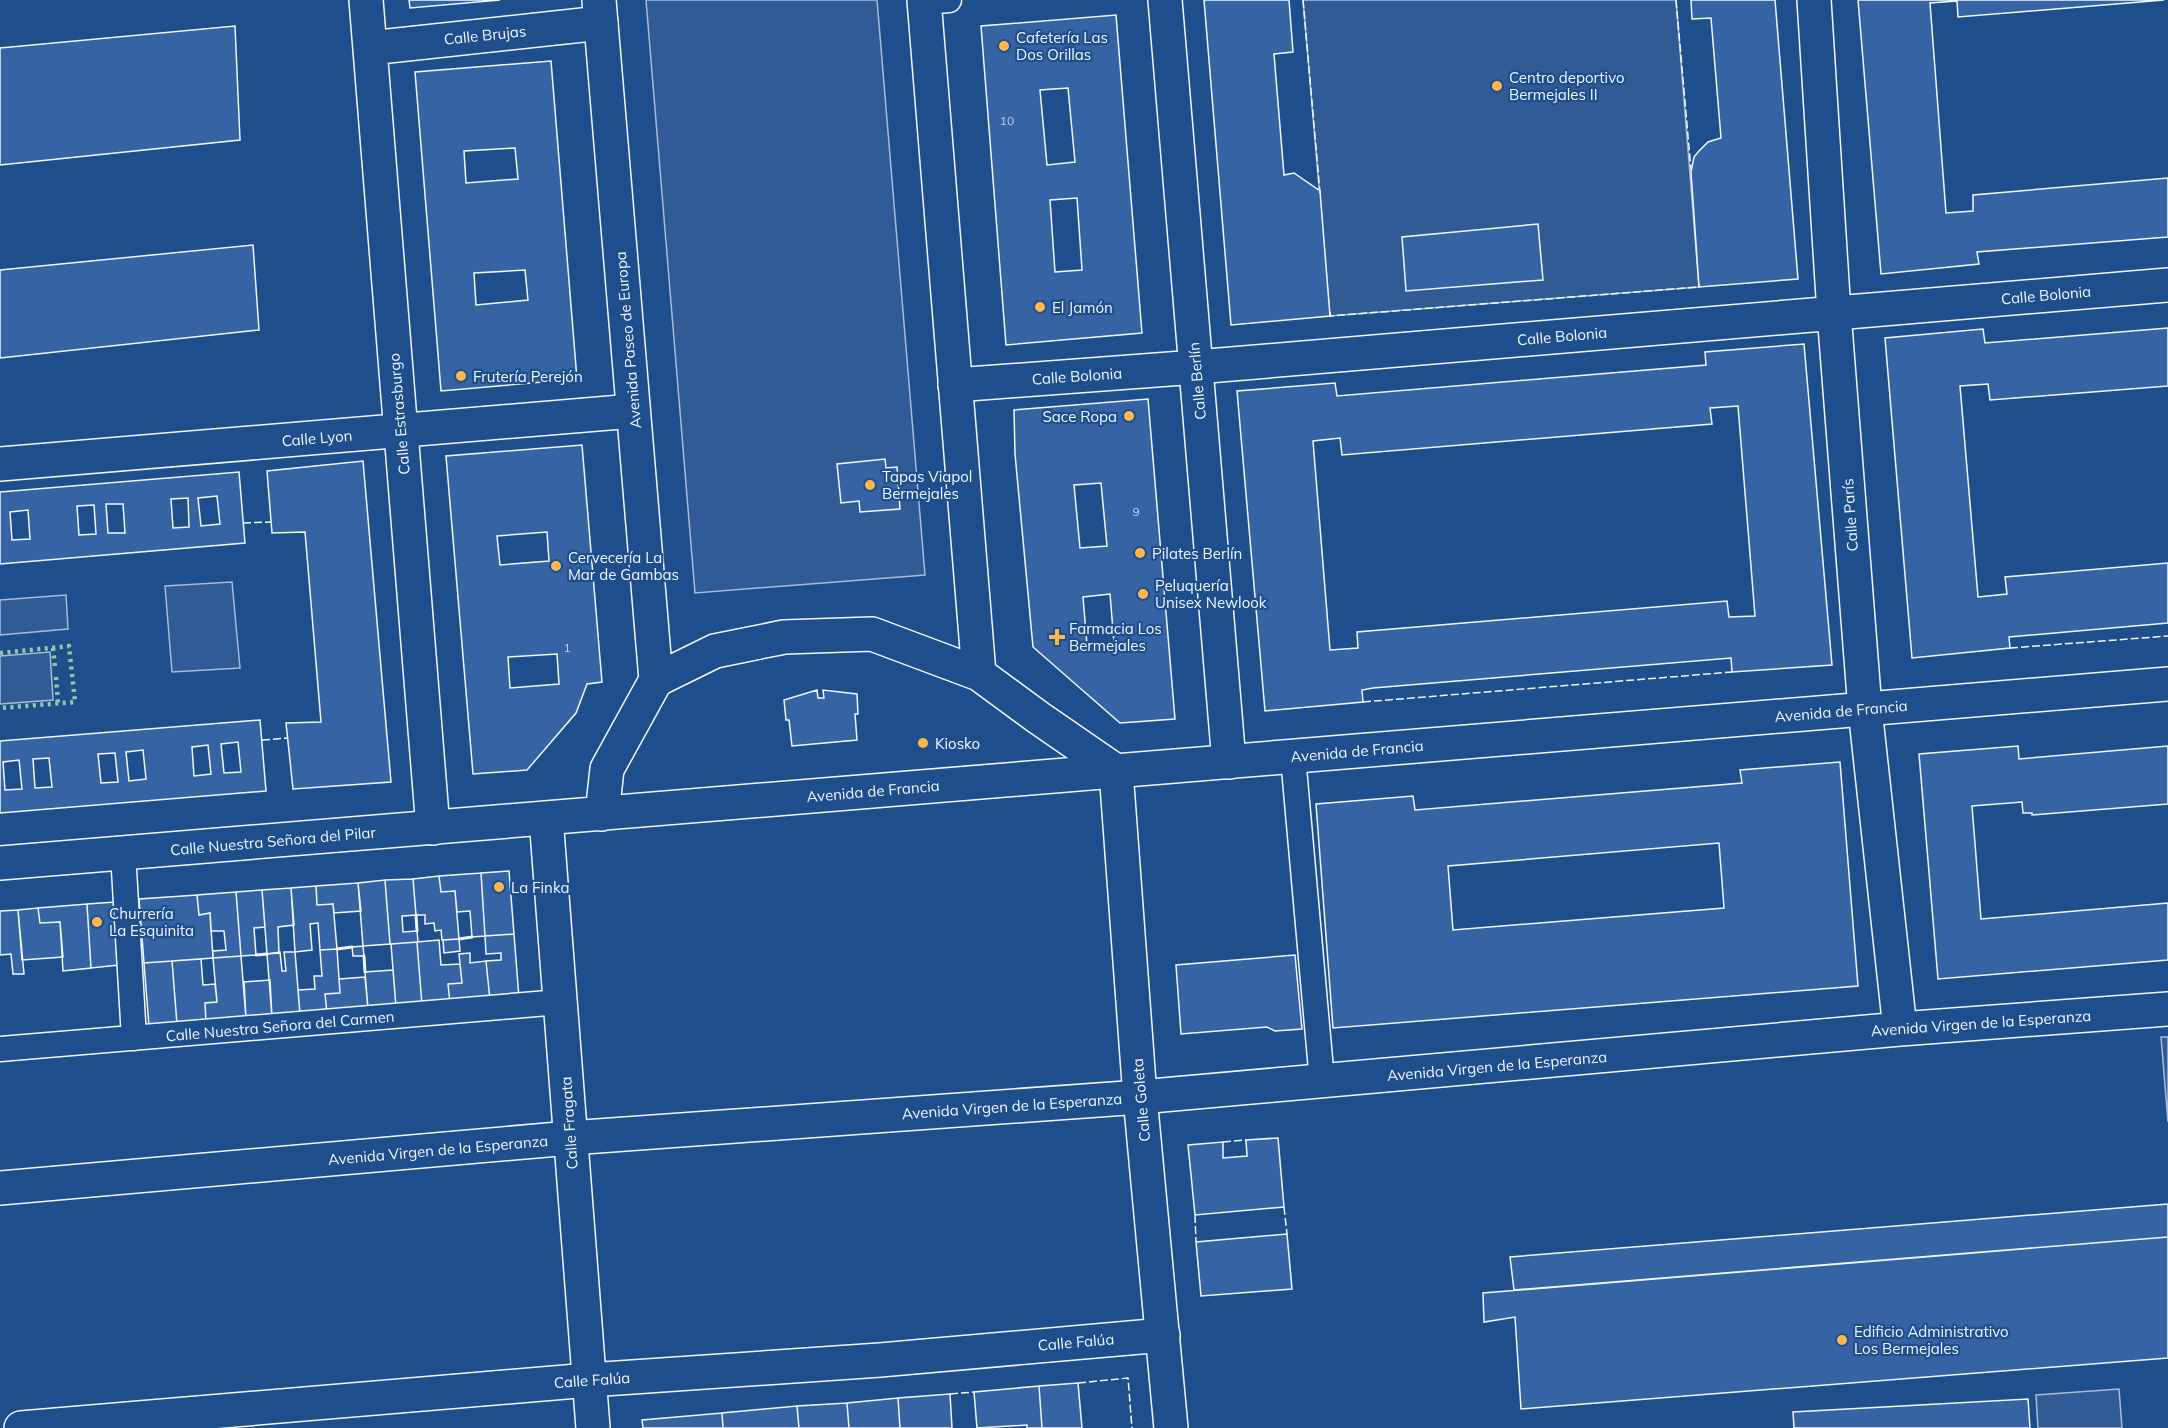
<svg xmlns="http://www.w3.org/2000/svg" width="2168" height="1428" viewBox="0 0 2168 1428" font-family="Mulish,sans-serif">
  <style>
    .built { fill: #305b95; stroke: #a8bbd7; stroke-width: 1.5 }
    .building { fill: #3563a3; stroke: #f2f6ff; stroke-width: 1.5; fill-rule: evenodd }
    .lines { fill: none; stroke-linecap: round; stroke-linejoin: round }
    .pedestrian-casing { stroke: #f2f6ff; stroke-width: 27 }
    .minor-casing { stroke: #f2f6ff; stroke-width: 36 }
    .tertiary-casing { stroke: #f2f6ff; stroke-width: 36 }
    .pedestrian { stroke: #1f4e8c; stroke-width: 24 }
    .minor { stroke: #1f4e8c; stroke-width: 33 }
    .tertiary { stroke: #1f4e8c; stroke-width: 33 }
    .hedge { stroke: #97c8a6; stroke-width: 4.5; stroke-dasharray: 3 4.5; stroke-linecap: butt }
    .fence { stroke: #f2f6ff; stroke-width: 1.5; stroke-dasharray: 8 3; stroke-linecap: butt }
    .wall { stroke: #f2f6ff; stroke-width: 3 }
    .poi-dot { fill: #ffb74d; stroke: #1f4e8c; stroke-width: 2 }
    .labels { text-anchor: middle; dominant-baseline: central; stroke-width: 4.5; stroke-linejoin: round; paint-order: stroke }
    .number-label { font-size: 12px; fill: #c3d1e8 }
    .street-label { font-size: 15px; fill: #f2f6ff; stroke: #1f4e8c }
    .poi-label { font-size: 15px; fill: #f2f6ff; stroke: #1f4e8c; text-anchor: start }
  </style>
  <rect width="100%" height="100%" fill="#1f4e8c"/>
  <!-- built -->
  <path class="built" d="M646 0H877L925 575 695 593Z
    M1303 0H1676L1699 287 1330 316Z
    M232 582 240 668 172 672 165 586Z
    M66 595 68 629 0 635V600Z
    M50 652 53 700 0 704V656Z
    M2161 1037H2168V1122Z
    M2119 1389 2122 1428H2038L2036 1395Z"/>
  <!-- building -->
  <path class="building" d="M409 0H500L410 8Z
    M1204 0H1289L1293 52 1274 54 1284 175 1294 173 1320 191 1330 316 1231 325Z
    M1691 0H1775L1798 279 1699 287 1691 172 1694 157 1699 151 1708 142 1721 138 1711 18 1692 19Z
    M1858 0H2164L1958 17 1957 1 1930 3 1946 213 1973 211V195L2168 178V237L1977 252 1979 264 1881 274Z
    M1116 15 1142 333 1006 345 981 26ZM1068 88 1075 162 1047 165 1040 90ZM1077 198 1082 270 1055 272 1050 200Z
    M235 26 240 140 0 165V48Z
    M551 61 577 379 441 391 415 72ZM515 148 518 179 466 183 464 151ZM525 270 528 300 476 305 474 273Z
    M1538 224 1543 280 1406 291 1402 237Z
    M253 245 259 330 0 358V270Z
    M2168 328V386L1990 400 1988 384 1960 386 1978 597 2007 594 2005 577 2168 563V623L2009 637 2010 648 1912 658 1885 338 1983 329 1985 343Z
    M1804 344 1832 665 1732 672 1731 658 1373 688 1362 690 1363 702 1265 711 1237 391 1335 383 1337 396 1706 365 1705 352ZM1738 406 1755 616 1729 617 1727 601 1357 632 1358 648 1330 650 1313 441 1340 438 1342 455 1712 424 1710 408Z
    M1148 399 1175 719 1120 723 1033 647 1015 454 1014 410ZM1101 483 1107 546 1080 548 1074 485ZM1110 594 1114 643 1087 645 1083 597Z
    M582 445 602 682 587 684 576 713 527 770 473 774 446 456ZM547 532 549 561 500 565 497 536ZM557 654 559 684 510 688 508 657Z
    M885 459 886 468 897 467 900 509 860 512 859 501 841 503 837 464Z
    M363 461 391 782 293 789 286 723 321 722 305 532 272 533 267 471Z
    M239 472 245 543 0 564V492ZM217 496 220 524 201 526 198 498ZM188 498 189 527 173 528 171 499ZM106 504H123L125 533H108ZM94 505 96 534 79 535 77 506ZM28 510 30 539 12 540 10 512Z
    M817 690 818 698H824L823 690 857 694 858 714H855L857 740 792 746 789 720H786L784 700Z
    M260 720 266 791 0 813V741ZM238 742 241 772 224 773 221 744ZM208 745 211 774 194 776 192 747ZM143 750 146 779 129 781 126 752ZM115 753 118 782 101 783 98 754ZM49 758 52 787 35 788 33 759ZM19 760 22 789 5 790 3 762Z
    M2018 746 2019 759 2168 746V804L2032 815V813H2023L2022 802 1972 806 1981 919 2168 903V960L1938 979 1919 754Z
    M1840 762 1858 986 1333 1028 1316 804 1413 796 1415 810 1742 783 1740 770ZM1719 843 1724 908 1453 930 1448 866Z
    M509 871 514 934 485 936 481 873Z
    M481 873 485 936 472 937 470 911 457 912 455 891 441 892 439 876Z
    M439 876 441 892 455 891 459 939 442 940 441 930 435 931 434 923 425 924V915H416L413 879Z
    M413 879 416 915 402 916 403 932 417 931 418 942 390 944 385 880Z
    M385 880 390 944 363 946 358 883Z
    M358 883 361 911 334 913 333 904 317 905 316 886Z
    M316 886 317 905 333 904 337 949 320 950 318 923 310 924 312 950 295 952 291 888Z
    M291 888 294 925 278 927 279 953 267 954 262 890Z
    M262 890 265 927 254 928 256 955 241 956 236 892Z
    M236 892 241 956 213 958V951L226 950 224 931H211L210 913 199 915 197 895Z
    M197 895 199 915 210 913 213 958 144 963 139 899Z
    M115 902 119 965 91 968 87 904Z
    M87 904 91 968 63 971 60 922 40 923 38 908Z
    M38 908 40 923 60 922 63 957 22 960 18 910Z
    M18 910 24 974H13L11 954 0 955V911Z
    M514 934 519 998 490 1000 486 961 501 960V953L486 954 485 936Z
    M459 939 460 951 444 953 443 940Z
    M439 940 441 965 460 964 462 983 448 984 450 1003 422 1005 417 942Z
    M417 942 422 1005 396 1007 391 944Z
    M363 946 364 956H353L352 947Z
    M337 949 340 993 325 994 327 1013 300 1014 298 990 315 989 314 976H322L320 950Z
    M280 952 282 971H286L284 952H295L300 1014 272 1017 267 954Z
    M470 953V963L486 961 490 1000 450 1003 448 984 462 983 459 954Z
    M1295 955 1302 1029 1275 1031 1267 1027 1181 1034 1176 965Z
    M241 956 246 1018 206 1022 205 1003 217 1002 213 958Z
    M201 959 203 985 215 984 217 1002 205 1003 206 1022 177 1024 172 961Z
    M172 961 177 1024 149 1026 144 963Z
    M393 970 396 1007 368 1009 365 972Z
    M365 977 368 1009 327 1013 325 994 340 993 339 979Z
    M270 980 272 1017 246 1018 244 982Z
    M1278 1138 1284 1207 1195 1215 1188 1145 1223 1142V1158L1247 1156 1246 1140Z
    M2168 1204V1237L1514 1290 1510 1257Z
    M1287 1234 1292 1289 1201 1296 1196 1242Z
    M2168 1237V1358L1521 1409 1515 1317 1484 1322 1483 1293Z
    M1078 1383 1082 1428H1042L1039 1386Z
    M1039 1386 1042 1428H1027V1425L977 1428 974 1392Z
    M950 1394 952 1428H900L898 1398Z
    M898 1398 900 1428H849L847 1403Z
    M2028 1399 2030 1428H1794L1793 1412Z
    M847 1403 849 1428H799L797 1406Z
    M797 1406 799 1428H723L722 1413Z
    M722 1413 723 1428H643L642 1420Z"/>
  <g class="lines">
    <!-- pedestrian casing -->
    <g class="pedestrian-casing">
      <path id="pedestrian" d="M924 2 949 0
        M1293 757 1322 1081
        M123 853 134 1038
        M0 1049 560 1002"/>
    </g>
    <!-- minor casing -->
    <g class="minor-casing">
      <path id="minor" d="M366 0 433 828
        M1165 0 1229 762
        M1814 0 1834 313 1865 709 1900 1029
        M370 48 601 23
        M955 385 1196 367 2168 285
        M0 464 633 411
        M0 1188 570 1138 1140 1097 1900 1029 2168 1009
        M21 1428 589 1380 880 1360 1163 1335"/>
    </g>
    <!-- tertiary casing -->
    <g class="tertiary-casing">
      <path id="tertiary" d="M599 0 656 680
        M924 0 979 674
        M602 814 607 769 656 680 715 651 784 637 872 634 979 674 1039 718 1116 771 1140 1097 1171 1428
        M546 818 593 1428
        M0 863 2168 684"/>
    </g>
    <!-- pedestrian -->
    <use href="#pedestrian" class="pedestrian"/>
    <!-- minor -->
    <use href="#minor" class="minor"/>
    <!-- tertiary -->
    <use href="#tertiary" class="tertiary"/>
    <!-- hedge -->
    <path class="hedge" d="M53 648 55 667
      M0 653 69 646 75 702 0 708
      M56 677 58 703"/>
    <!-- fence -->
    <path class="fence" d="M1303 0 1320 193
      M1676 0 1691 170
      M1330 312V316L1699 287V284
      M243 523 271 522
      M2010 648 2168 636
      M1363 702 1732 672
      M262 740 288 738
      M1223 1142 1246 1140
      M1284 1207 1287 1234
      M1195 1215 1196 1242
      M1078 1383 1128 1378 1132 1428
      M950 1394 974 1392"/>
    <!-- wall -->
    <path class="wall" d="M416 915 417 931
      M459 939 472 937
      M337 949 352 947
      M256 955 267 954
      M364 956 365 972"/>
  </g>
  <!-- markers -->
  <g class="poi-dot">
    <circle cx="1004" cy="46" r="6"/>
    <circle cx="1497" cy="86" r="6"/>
    <circle cx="1040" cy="307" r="6"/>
    <circle cx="461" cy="376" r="6"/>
    <circle cx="1129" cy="416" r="6"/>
    <circle cx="870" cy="485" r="6"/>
    <circle cx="1140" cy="553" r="6"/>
    <circle cx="556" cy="566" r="6"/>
    <circle cx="1143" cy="594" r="6"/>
    <path d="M1054 628h6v6h6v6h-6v6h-6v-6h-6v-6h6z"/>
    <circle cx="923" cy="743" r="6"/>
    <circle cx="499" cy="887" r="6"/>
    <circle cx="97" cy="922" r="6"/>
    <circle cx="1842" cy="1340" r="6"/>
  </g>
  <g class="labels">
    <!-- number labels -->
    <g class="number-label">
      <text x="1007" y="120">10</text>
      <text x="1136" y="511">9</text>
      <text x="567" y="647">1</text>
    </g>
    <!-- street labels -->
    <g class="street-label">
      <text transform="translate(485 35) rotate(-6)">Calle Brujas</text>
      <text transform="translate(2046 295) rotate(-5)">Calle Bolonia</text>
      <text transform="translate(1562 336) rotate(-5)">Calle Bolonia</text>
      <text transform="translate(628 340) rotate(-95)">Avenida Paseo de Europa</text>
      <text transform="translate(1077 376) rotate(-4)">Calle Bolonia</text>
      <text transform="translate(1197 381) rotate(-95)">Calle Berlín</text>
      <text transform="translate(399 414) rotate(-95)">Calle Estrasburgo</text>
      <text transform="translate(317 438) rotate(-5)">Calle Lyon</text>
      <text transform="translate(1850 515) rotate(-94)">Calle París</text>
      <text transform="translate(1841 711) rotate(-5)">Avenida de Francia</text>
      <text transform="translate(1357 751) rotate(-5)">Avenida de Francia</text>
      <text transform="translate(873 791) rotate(-5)">Avenida de Francia</text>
      <text transform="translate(273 841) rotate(-5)">Calle Nuestra Señora del Pilar</text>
      <text transform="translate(1981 1023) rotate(-4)">Avenida Virgen de la Esperanza</text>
      <text transform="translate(280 1026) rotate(-5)">Calle Nuestra Señora del Carmen</text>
      <text transform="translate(1497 1066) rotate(-5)">Avenida Virgen de la Esperanza</text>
      <text transform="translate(1141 1100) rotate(-95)">Calle Goleta</text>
      <text transform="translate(1012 1106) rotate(-4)">Avenida Virgen de la Esperanza</text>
      <text transform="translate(569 1123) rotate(-94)">Calle Fragata</text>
      <text transform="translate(438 1150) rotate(-5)">Avenida Virgen de la Esperanza</text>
      <text transform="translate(1076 1342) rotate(-5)">Calle Falúa</text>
      <text transform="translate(592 1380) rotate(-4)">Calle Falúa</text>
    </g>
    <!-- poi labels -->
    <g class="poi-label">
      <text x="1016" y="37">Cafetería Las<tspan x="1016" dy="17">Dos Orillas</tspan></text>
      <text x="1509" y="77">Centro deportivo<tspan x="1509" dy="17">Bermejales II</tspan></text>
      <text x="1052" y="307">El Jamón</text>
      <text x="473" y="376">Frutería Perejón</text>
      <text x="1117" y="416" text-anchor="end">Sace Ropa</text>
      <text x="882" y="476">Tapas Viapol<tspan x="882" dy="17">Bermejales</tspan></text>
      <text x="1152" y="553">Pilates Berlín</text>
      <text x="568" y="557">Cervecería La<tspan x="568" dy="17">Mar de Gambas</tspan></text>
      <text x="1155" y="585">Peluquería<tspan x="1155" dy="17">Unisex Newlook</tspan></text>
      <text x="1069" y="628">Farmacia Los<tspan x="1069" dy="17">Bermejales</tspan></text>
      <text x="935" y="743">Kiosko</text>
      <text x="511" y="887">La Finka</text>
      <text x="109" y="913">Churrería<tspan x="109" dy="17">La Esquinita</tspan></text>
      <text x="1854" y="1331">Edificio Administrativo<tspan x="1854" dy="17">Los Bermejales</tspan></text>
    </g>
  </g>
</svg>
